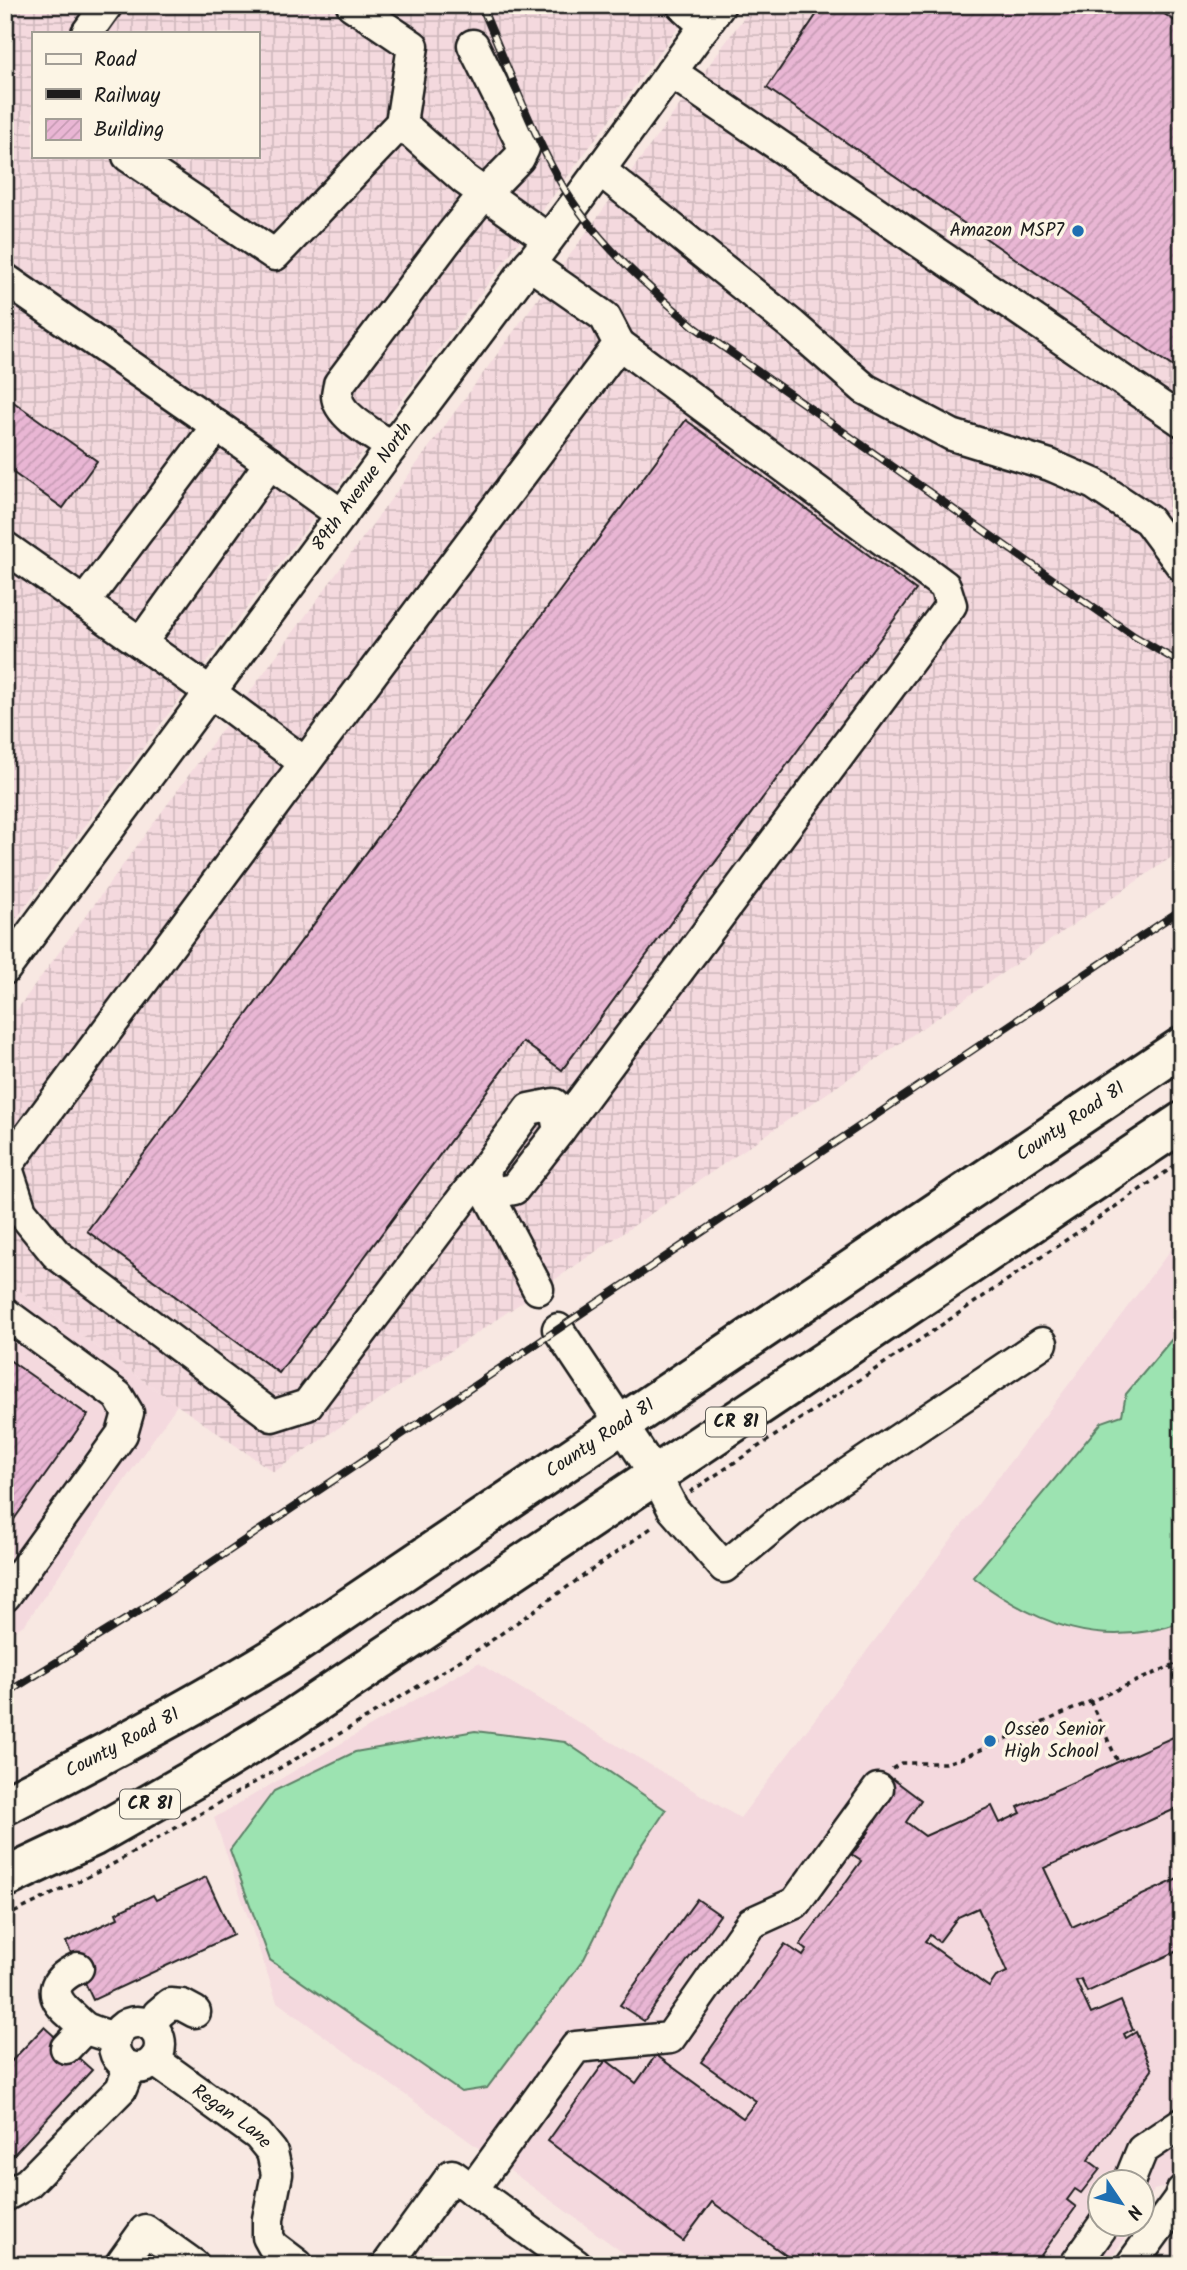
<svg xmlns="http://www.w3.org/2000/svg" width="1187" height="2270" viewBox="0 0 1187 2270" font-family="Kalam,sans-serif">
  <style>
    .built { fill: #f4d9de }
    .industrial { fill: url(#industrial-grid); fill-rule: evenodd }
    .pitch { fill: #9ce3b1; stroke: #5c8066; stroke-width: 2 }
    .building { fill: url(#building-hatch); stroke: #1c1c1c; stroke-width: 2; fill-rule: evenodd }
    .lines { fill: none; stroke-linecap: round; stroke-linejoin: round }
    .minor-casing { stroke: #1c1c1c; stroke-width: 35 }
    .highway-casing { stroke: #1c1c1c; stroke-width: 44 }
    .path { stroke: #1c1c1c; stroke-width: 3.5; stroke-dasharray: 5 5; stroke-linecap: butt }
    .minor { stroke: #fcf5e5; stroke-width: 30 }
    .highway { stroke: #fcf5e5; stroke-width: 38 }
    .rail-casing { stroke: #1c1c1c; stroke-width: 8 }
    .rail { stroke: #fcf5e5; stroke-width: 5; stroke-dasharray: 16; stroke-linecap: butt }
    .poi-dot { fill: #1f6fb2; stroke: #fcf5e5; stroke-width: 2.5 }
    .labels { text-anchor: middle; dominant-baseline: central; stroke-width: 7; stroke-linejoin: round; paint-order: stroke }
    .shield { fill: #fcf5e5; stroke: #5f5d58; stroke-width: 2 }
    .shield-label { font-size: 18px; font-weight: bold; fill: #1c1c1c }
    .poi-label { font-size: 19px; fill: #1c1c1c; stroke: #fcf5e5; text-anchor: end }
    .street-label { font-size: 19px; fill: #1c1c1c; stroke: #fcf5e5 }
  </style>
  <defs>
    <pattern id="industrial-grid" width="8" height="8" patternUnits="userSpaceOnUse" patternTransform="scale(1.75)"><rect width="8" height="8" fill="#f4d9de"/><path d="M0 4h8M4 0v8" fill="none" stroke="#d1babe"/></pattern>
    <pattern id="building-hatch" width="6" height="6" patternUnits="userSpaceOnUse" patternTransform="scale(1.75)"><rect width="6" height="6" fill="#e9b6d4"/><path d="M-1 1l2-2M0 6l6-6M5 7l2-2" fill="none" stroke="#c79cb5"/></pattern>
  </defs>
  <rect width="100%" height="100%" fill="#f8e8e2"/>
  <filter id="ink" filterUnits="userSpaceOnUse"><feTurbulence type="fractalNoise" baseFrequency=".0143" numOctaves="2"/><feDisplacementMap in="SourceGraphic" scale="14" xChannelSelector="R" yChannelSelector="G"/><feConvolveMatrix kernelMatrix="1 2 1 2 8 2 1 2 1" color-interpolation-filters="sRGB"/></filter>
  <g filter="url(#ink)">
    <!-- built -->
    <path class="built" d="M1182 1235V2182L1154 2190 1142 2214V2182H1100V2224L1134 2225 1106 2265H640L277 2002 214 1818 478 1663 740 1818Z
      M5 1280 177 1405 25 1624 5 1637Z"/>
    <!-- industrial -->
    <path class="industrial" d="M5 5H695L5 934ZM33 33H257V156H33Z
      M753 5H1182V850L274 1472 177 1405 5 1280V1026Z"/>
    <!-- pitch -->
    <path class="pitch" d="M1182 1327V1622C1102 1651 1037 1625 973 1577L1102 1422 1122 1415 1126 1394Z
      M475 1731 565 1742 666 1810 635 1856 584 1959 487 2088 461 2092 270 1960 230 1850 274 1791 355 1752Z"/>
    <!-- building -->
    <path class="building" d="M823 5H1151L1182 26V373L767 88Z
      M5 396 97 461 63 508 5 467Z
      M686 420 916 590 562 1070 523 1042 279 1373 87 1231Z
      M5 1357 88 1415 5 1532Z
      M1182 1733V1806L1044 1868 1072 1927 1182 1877V1949L1087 1992 1081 1979 1076 1981 1091 2014 1121 2001 1133 2029 1124 2034 1126 2038 1136 2032 1152 2070 1088 2160 1100 2169 1081 2193 1075 2189 1067 2200 1076 2207 1034 2265H794L795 2262 712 2202 683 2241 548 2141 606 2060 636 2083 656 2055 743 2118 756 2101 701 2062 785 1944 803 1956 807 1950 800 1945 861 1861 852 1855 869 1832 859 1825 893 1779 921 1800 906 1822 925 1836 992 1806 1000 1823 1021 1813 1018 1807ZM978 1908 1007 1972 996 1977 989 1987 925 1941 930 1935 939 1942 958 1917Z
      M206 1877 233 1935 93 2000 66 1942 118 1918 116 1913 153 1895 156 1900Z
      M697 1899 720 1915 644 2021 620 2005Z
      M44 2027 92 2070 5 2164V2068Z"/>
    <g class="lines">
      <!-- minor casing -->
      <g class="minor-casing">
        <g id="minor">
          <path d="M682 5 705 26"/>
          <path d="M87 33 107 5"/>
          <path d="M671 72 1182 421"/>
          <path d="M401 123 464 179 548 239"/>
          <path d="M128 156 275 255 401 123 413 46 352 5"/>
          <path d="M600 170 792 325 865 389 952 435 1050 465 1094 484 1148 520 1182 566"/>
          <path d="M5 279 246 446 342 515"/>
          <path d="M392 447C376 436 338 416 337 396 337 395 339 385 339 384L451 235 484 194 519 158 524 148 473 45"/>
          <path d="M5 547 210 692 305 763 8 1164"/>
          <path d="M84 603 217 426"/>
          <path d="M141 643 270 463"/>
          <path d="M305 763 619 344 605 317 529 264"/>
          <path id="s1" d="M5 969 392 447 575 204 720 5"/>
          <path d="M559 1131 951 605 945 586 619 344"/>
          <path d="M5 1162 21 1211 56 1254 272 1416 307 1405 485 1169"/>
          <path d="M488 1194 514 1189 559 1131 554 1104 529 1109 485 1169 488 1194 538 1289"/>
          <path d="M5 1313 118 1396 128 1413 122 1434 5 1596"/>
          <path d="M558 1329 656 1476 673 1509 724 1567 792 1511 1042 1343"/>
          <path d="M78 1968C52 1980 48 1995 70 2014 76 2019 81 2026 88 2029 96 2033 106 2035 115 2038"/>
          <circle cx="137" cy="2045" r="23"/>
          <path d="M151 2027 158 2014 170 2004 182 2005 195 2012"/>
          <path d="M66 2048 85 2028"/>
          <path id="s2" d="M154 2060 258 2135 272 2152 277 2174 268 2219V2237L273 2246 298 2265"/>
          <path d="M1129 2182 1142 2150 1182 2123"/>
          <path d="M472 2190 576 2047 670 2038 751 1923 795 1903 878 1789"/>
          <path d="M5 2196 28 2183 82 2128 121 2089 130 2067"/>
          <path d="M120 2265 145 2230 194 2265"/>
          <path d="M387 2265 452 2175 576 2265"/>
          <path d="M1075 2265 1104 2224"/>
          <path d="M1131 2265 1179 2199 1182 2191"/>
        </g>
      </g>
      <!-- highway casing -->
      <g class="highway-casing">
        <g id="highway">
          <path id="s3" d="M5 1805C99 1757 192 1708 282 1653L1182 1047"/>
          <path d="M5 1878 94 1836 192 1780 290 1720 1182 1122"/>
        </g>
      </g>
      <!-- path -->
      <path class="path" d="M690 1492 918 1341 1182 1161
        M1170 1666 1182 1692
        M1090 1701 1118 1762
        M892 1769 901 1763H945L960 1759 1182 1661
        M5 1917 106 1868 358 1723 485 1645 654 1526"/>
      <!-- minor -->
      <use href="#minor" class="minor"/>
      <!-- highway -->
      <use href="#highway" class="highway"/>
      <!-- rail casing -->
      <g class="rail-casing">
        <path id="rail" d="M481 5C506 62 528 123 558 178 591 237 644 284 696 328L1081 599 1134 636 1182 664
          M5 1694 141 1610 1182 909"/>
      </g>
      <!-- rail -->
      <use href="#rail" class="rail"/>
    </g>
  </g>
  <!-- markers -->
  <g class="poi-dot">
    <circle cx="1078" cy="231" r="7"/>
    <circle cx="990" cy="1741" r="7"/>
  </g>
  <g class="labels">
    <!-- shield labels -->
    <g class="shield">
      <rect x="706" y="1407.5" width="60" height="29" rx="5"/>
      <rect x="120" y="1789.5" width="60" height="29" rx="5"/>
    </g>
    <g class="shield-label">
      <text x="736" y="1422">CR 81</text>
      <text x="150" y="1804">CR 81</text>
    </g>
    <!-- poi labels -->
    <g class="poi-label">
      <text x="1064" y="231">Amazon MSP7</text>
      <text x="1004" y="1730" text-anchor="start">Osseo Senior<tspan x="1004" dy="22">High School</tspan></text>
    </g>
    <!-- street labels -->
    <g class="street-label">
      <text stroke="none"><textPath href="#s1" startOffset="600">89th Avenue North</textPath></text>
      <text stroke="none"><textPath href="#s3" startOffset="1267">County Road 81</textPath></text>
      <text stroke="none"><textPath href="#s3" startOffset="700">County Road 81</textPath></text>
      <text stroke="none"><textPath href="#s3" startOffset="133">County Road 81</textPath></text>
      <text stroke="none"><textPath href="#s2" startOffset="96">Regan Lane</textPath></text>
    </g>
  </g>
  <!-- margin -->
  <rect width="1187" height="2270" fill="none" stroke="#fcf5e5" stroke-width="28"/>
  <rect x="14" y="14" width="1159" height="2242" fill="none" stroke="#1c1c1c" stroke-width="2.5" filter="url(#ink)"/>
  <!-- legend -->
  <rect x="32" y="32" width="228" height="126" fill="#fcf5e5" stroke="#a29e95" stroke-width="2"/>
  <rect x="46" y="54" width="35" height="10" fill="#fcf5e5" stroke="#a29e95" stroke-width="2"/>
  <text x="94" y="66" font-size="21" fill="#1c1c1c">Road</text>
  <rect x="46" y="89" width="35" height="10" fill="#1c1c1c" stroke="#a29e95" stroke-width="2"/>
  <text x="94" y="102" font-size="21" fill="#1c1c1c">Railway</text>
  <rect x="46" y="119" width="35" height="21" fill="url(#building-hatch)" stroke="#a29e95" stroke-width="2"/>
  <text x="94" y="136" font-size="21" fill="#1c1c1c">Building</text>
  <!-- north arrow -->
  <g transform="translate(1121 2203) rotate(125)"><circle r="33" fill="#fcf5e5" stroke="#a29e95" stroke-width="2"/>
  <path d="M0-5L12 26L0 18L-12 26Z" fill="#1f6fb2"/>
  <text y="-10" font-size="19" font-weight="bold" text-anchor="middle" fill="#1c1c1c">N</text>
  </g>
</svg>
